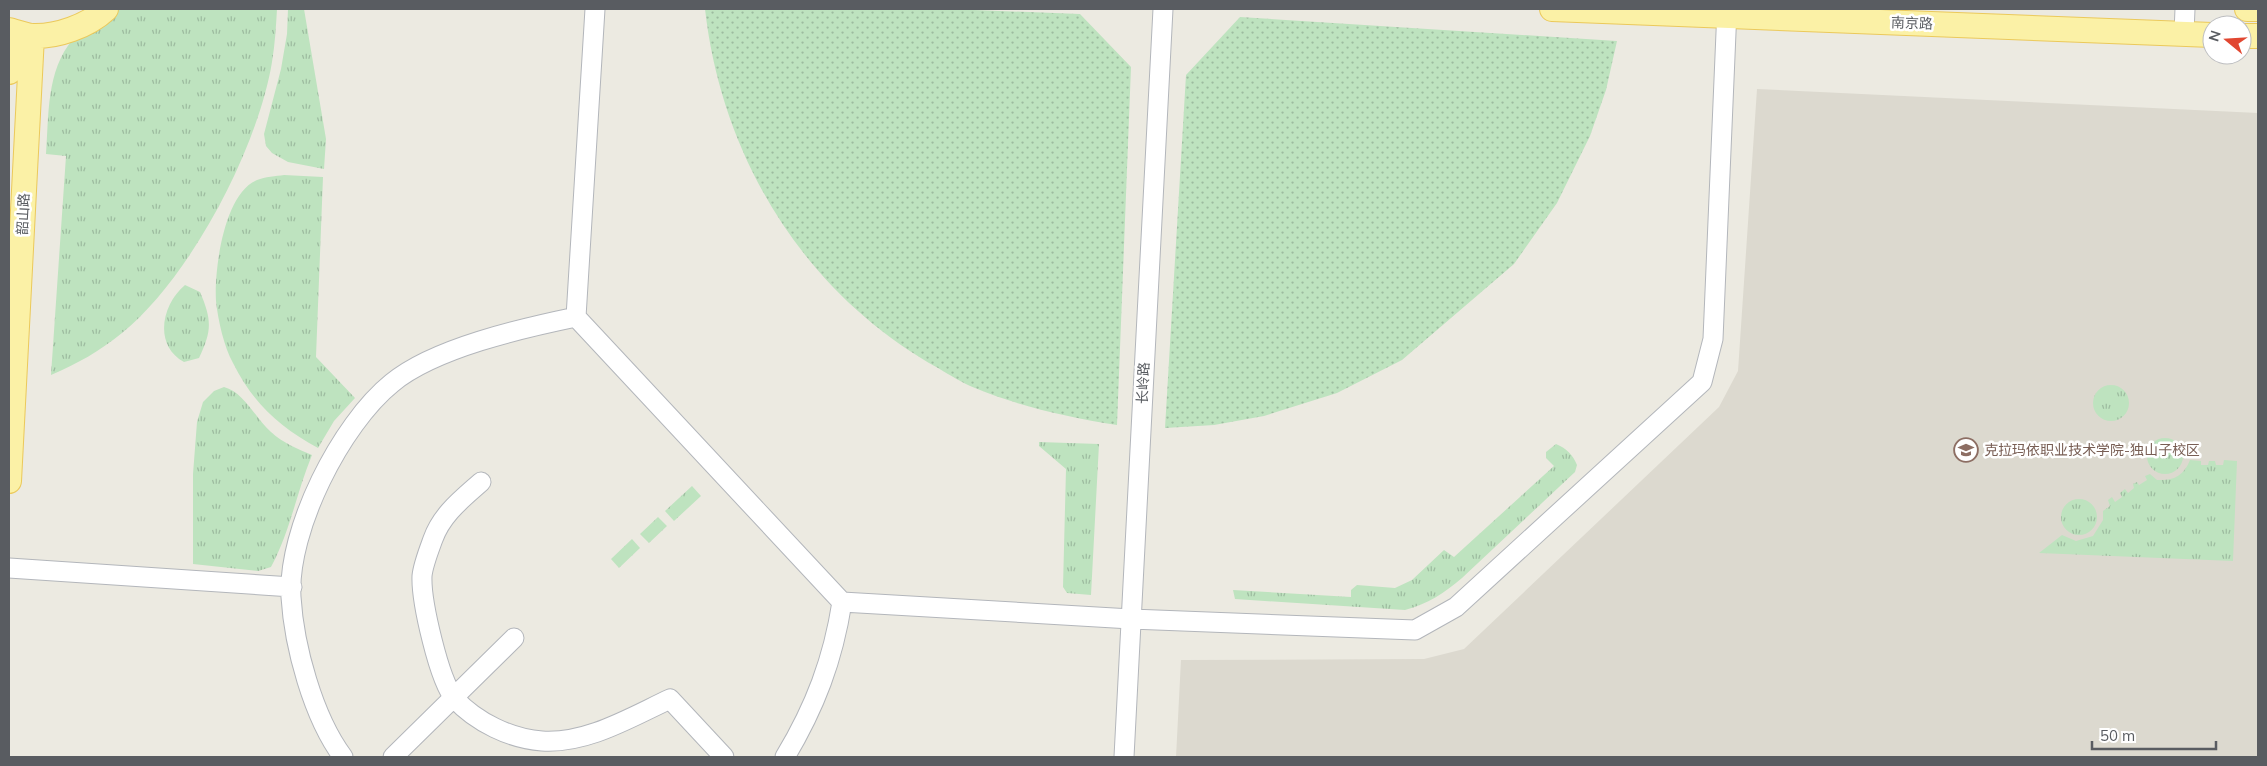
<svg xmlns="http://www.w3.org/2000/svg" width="2267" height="766" viewBox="0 0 2267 766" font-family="Mulish,'Noto Sans SC',sans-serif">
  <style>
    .education { fill: #dcd9cf }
    .grass { fill: url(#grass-tufts) }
    .park { fill: url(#park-dots) }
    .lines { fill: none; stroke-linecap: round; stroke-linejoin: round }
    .minor-casing { stroke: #b3b6bb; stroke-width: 21 }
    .major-casing { stroke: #ebc95b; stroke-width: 26 }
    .minor { stroke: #fff; stroke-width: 19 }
    .major { stroke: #fbf1a6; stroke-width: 24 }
    .labels { text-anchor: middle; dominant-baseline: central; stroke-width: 5; stroke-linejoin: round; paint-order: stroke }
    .street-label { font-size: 14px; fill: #595c61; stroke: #fff }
    .education-label { font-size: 14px; fill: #785e54; stroke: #fff; text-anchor: start }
  </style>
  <defs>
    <pattern id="grass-tufts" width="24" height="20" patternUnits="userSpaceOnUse" patternTransform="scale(1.25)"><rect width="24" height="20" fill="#bee3bf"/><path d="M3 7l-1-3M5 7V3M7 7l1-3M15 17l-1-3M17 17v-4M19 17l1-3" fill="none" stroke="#9dbb9f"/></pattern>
    <pattern id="park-dots" width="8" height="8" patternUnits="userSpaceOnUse" patternTransform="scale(1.25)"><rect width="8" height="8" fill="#bee3bf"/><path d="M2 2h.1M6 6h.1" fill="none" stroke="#9dbb9f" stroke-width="1.8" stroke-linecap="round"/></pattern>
  </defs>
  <rect width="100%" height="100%" fill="#eceae1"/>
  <!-- education -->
  <path class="education" d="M1757 89 2258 113V757H1176L1181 660 1424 659 1464 649 1719 407 1738 371Z"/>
  <!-- grass -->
  <path class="grass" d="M117 9H277C276 26 275 44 272 62 258 148 190 278 122 333 100 351 77 364 51 375L66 156 46 154C49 115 46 71 73 39 82 29 105 17 117 9Z
    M288 9H304L326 139 324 169 288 162 272 153 266 146 264 134 281 69 287 34Z
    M284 175 323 177 316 357 355 398 334 421 318 448C279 427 253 403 233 363 224 347 218 320 216 301 214 270 224 193 257 180 265 177 276 176 284 175Z
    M185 285 200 292C212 320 212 331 199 358L184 362C153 345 162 304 185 285Z
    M2093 403a18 18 0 1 1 36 0a18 18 0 1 1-36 0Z
    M224 387C244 392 256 419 271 432 283 443 298 449 312 455 297 491 290 532 271 567L258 571 193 564V474L197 422 203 402 214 391Z
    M2147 456a18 18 0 1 1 36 0a18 18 0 1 1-36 0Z
    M1039 442 1099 444 1091 595 1067 593 1063 587 1066 469 1039 446Z
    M1556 444C1566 448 1573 455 1577 465L1575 472 1462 578C1444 593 1428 604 1405 610L1235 599 1233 590 1351 597V590L1357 585 1395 588 1412 580 1444 550 1454 557 1554 466 1546 458V452Z
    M2190 460 2201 461V465H2208L2209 461H2215L2216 465H2223L2224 460 2237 461 2233 561 2039 553 2062 535 2076 541 2093 536 2103 520V511L2110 506 2108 500 2112 497 2115 502 2122 497 2120 493 2125 489 2128 493 2134 488 2133 484 2137 482 2139 485 2147 480 2145 476 2150 474 2157 480C2173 481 2184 476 2190 460Z
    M692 486 701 496 674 521 665 511Z
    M2061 517a18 18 0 1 1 36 0a18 18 0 1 1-36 0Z
    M658 517 667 526 649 543 640 534Z
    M632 539 640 548 619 568 611 559Z"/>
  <!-- park -->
  <path class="park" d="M705 9H949L1080 14 1131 67 1117 425C1068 417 1021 407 975 388 962 383 950 375 938 368 805 294 722 159 705 9Z
    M1240 17 1617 41 1606 90 1590 136 1557 203 1514 264 1402 360 1337 393 1264 416 1214 425 1165 428 1186 75Z"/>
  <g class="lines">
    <!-- minor casing -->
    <g class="minor-casing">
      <path id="minor" d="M595 9 576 317 842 602 1131 619 1415 630 1456 607 1702 382 1713 339 1727 9
        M2184 33 2185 9
        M481 482C462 499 442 514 433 539 429 550 423 565 422 576 421 601 439 681 455 699 476 722 511 739 542 741 587 744 631 717 670 699L724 757
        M9 568 292 587
        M343 757C313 717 294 646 291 597 287 530 341 424 392 383 434 348 523 328 576 317
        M393 757 514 638
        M785 757C815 707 833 660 842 602
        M1124 757 1163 9"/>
    </g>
    <!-- major casing -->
    <g class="major-casing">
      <path id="major" d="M1552 9 2212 35
        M2247 9H2258
        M9 30C16 32 25 35 32 36 57 37 88 26 106 9
        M2242 36H2258
        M9 72 11 31
        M9 481 32 36"/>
    </g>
    <!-- minor -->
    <use href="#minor" class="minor"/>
    <!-- major -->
    <use href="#major" class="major"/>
  </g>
  <!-- icons -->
  <defs>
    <g id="university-ring" transform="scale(1.25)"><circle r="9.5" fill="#fff" stroke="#8d6e63" stroke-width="1.5"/><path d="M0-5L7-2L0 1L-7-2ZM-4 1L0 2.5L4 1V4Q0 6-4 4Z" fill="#8d6e63"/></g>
  </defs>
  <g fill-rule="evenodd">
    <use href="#university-ring" x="1966" y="450"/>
  </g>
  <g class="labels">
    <!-- street labels -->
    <g class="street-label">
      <text transform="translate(1912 23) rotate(2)">南京路</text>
      <text transform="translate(23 214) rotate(-87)">韶山路</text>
      <text transform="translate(1143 383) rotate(-87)">长岭路</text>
    </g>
    <!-- education labels -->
    <g class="education-label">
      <text x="1984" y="450">克拉玛依职业技术学院-独山子校区</text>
    </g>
  </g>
  <!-- border -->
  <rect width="2267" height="766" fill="none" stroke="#595c61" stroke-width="20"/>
  <!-- north arrow -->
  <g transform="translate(2227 40) rotate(288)"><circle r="24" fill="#ffffff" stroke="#bdbec0"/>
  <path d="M0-4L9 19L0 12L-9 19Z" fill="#e14731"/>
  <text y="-8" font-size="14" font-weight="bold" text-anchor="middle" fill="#595c61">N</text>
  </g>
  <!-- scale -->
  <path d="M2092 741v8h124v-8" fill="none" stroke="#595c61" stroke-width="2.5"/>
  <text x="2100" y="741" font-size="15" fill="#595c61" stroke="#ffffff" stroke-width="4" paint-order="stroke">50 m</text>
</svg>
